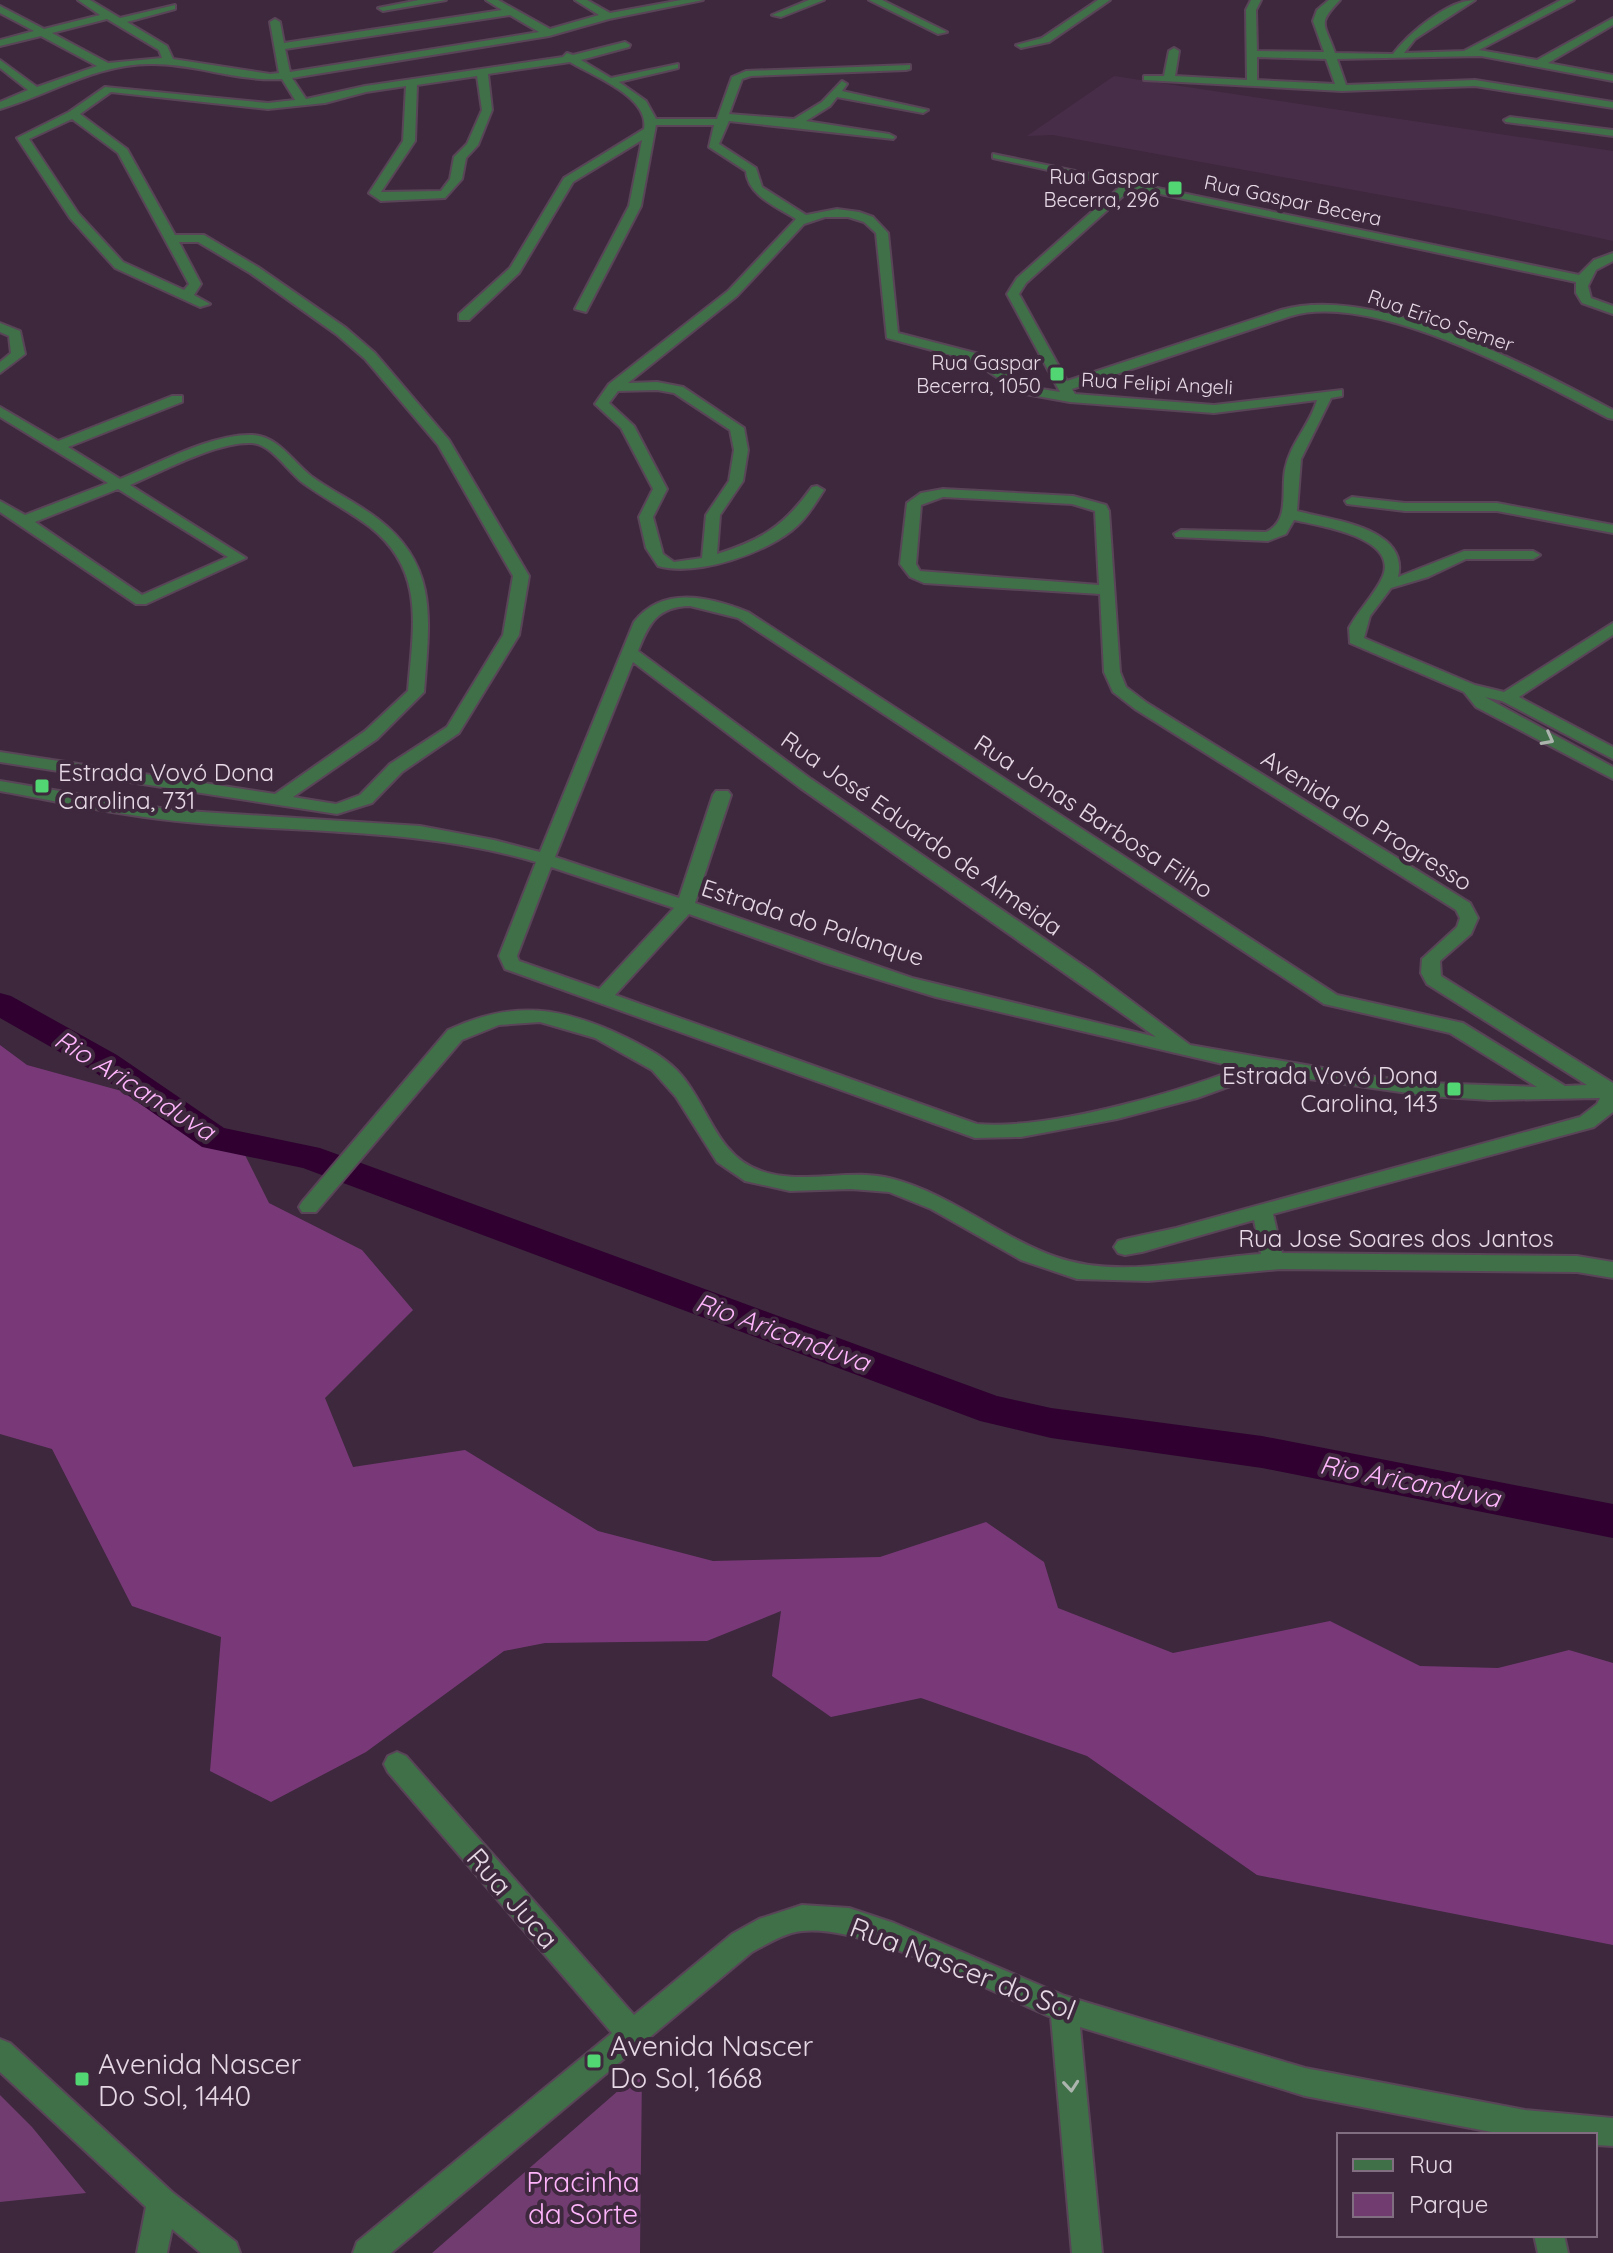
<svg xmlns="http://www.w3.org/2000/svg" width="1613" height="2253" viewBox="0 0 1613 2253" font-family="Quicksand,sans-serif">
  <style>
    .built { fill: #482d48 }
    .green { fill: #713d71 }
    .forest { fill: #793979 }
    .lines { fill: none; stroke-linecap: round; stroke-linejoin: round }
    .river { fill: #2f0030; fill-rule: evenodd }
    .minor-casing { stroke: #594458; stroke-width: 4 }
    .minor { fill: #3f7048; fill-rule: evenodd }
    .oneway { stroke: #acb4ae }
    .poi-dot { fill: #52d673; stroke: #3e283d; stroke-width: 3 }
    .labels { text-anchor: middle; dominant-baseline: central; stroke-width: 8; stroke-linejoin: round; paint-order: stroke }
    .far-poi-label { font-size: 20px; fill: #e6d8e5; stroke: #3e283d; text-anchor: end }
    .far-street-label { font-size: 20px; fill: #e6d8e5; stroke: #3e283d }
    .poi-label { font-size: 24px; fill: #e6d8e5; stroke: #3e283d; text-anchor: start }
    .street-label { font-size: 24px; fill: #e6d8e5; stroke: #3e283d }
    .water-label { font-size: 26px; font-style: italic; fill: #ffb6fd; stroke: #3e283d }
    .near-street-label { font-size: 28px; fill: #e6d8e5; stroke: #3e283d }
    .near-poi-label { font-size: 28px; fill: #e6d8e5; stroke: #3e283d; text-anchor: start }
    .near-park-label { font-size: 28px; fill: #feb4fb; stroke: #3e283d }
  </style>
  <rect width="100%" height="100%" fill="#3e283d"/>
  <!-- built -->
  <path class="built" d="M1114 76 1613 151V241L1491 215 1053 135 1027 136Z"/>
  <!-- green -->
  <path class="green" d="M642 2070 640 2253H432Z
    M0 2095 32 2127 86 2193 0 2202Z"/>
  <!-- forest -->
  <path class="forest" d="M0 1045 27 1065 136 1095 241 1147 269 1203 362 1250 413 1310 325 1398 353 1467 465 1450 598 1531 713 1561 880 1557 986 1522 1044 1562 1058 1608 1173 1653 1330 1621 1420 1666 1498 1668 1569 1650 1613 1663V1945L1257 1875 1087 1756 921 1698 831 1717 772 1676 781 1611 707 1641 545 1643 504 1651 366 1752 271 1802 210 1771 221 1637 132 1606 52 1449 0 1434Z"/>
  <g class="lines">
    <!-- river -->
    <path class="river" d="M0 993 11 996 117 1055 224 1128 320 1148 997 1396 1051 1408 1262 1436 1613 1504V1538L1262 1468 1051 1438 980 1421 303 1168 202 1147 93 1071 0 1018Z"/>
    <!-- minor casing -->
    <g class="minor-casing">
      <path id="minor" d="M78 0H90L120 18 175 5V9L127 22 167 46 173 59 270 74 279 73 270 22 275 19 280 22 284 43 502 10 486 0H498L550 29 599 15 575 0H587L610 13 681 0H703L609 19 549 36 292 78 306 99 365 86 563 57 567 53 573 55 625 42 630 45 629 47 581 60 611 78 678 64V68L619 82 646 101 656 119H717L732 77 746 71 910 65V69L906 70 751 76 742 79 729 114 794 119 822 102 842 81 847 84 842 91 928 110 923 113 837 97 830 106 806 121 889 134 895 137 893 139 729 121 719 144 756 168 762 187 806 215 837 209 859 212 873 217 888 233 898 333 983 355 1029 387 1060 392 1007 294 1017 278 1121 186 993 158V154L1579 275 1594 260 1613 253V261L1596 270 1588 286 1591 298 1613 306V314L1582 303 1576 293V282L1132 188 1026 283 1019 294 1067 381 1281 310C1376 283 1529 366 1613 410V419L1608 418C1533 378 1374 291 1291 316L1072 389 1075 394 1214 405 1342 390V396L1331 398 1301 459 1297 511C1330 520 1410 527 1398 577L1464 551H1533L1540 555 1533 559H1466L1428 577 1391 588 1370 616 1364 638 1475 685 1504 692 1613 623V635L1519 697 1613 747V759L1502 701 1485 697 1613 767V779L1476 707 1464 692 1350 643 1349 628C1358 610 1375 595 1383 576 1398 537 1320 526 1294 520L1286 534 1268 541 1176 537 1174 534 1181 530 1266 532C1290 521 1281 492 1285 470 1290 443 1310 425 1317 400L1214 413 1070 402 1020 393 973 361 887 338 876 233 864 222 848 217H825L804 224 737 296 628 383 657 382 683 387 744 428 748 450 743 481 720 515 717 554C763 539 784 526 812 487L817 486 824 490C816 502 809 515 798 525 769 553 696 577 658 566L646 548 639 517 653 489 621 428 595 404 609 384 728 291 796 219C777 207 748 196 746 171L709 147 714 125H656L641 206 586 312 575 309 629 206 642 140 573 182 519 273 469 320H459V314L510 268 564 178 644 129C650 97 593 76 570 62L488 74 492 110 478 145 466 158 462 179 445 198 381 201 369 193 403 141 406 86 366 92 325 103 268 109 111 92 80 114 127 149 175 235H204L258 267 346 328 375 353 449 440 529 576 519 635 459 733 402 772 372 803 337 814 0 762V752L275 794 365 731 408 691C413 627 426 571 370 527 349 511 325 499 303 483 287 471 272 444 251 443 216 442 163 471 130 485L246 558 146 604H136L0 512V501L25 515 108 483 0 417V407L58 441 172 396H182V402L68 447 120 479C157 464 213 433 253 435 279 437 292 461 311 476 333 492 357 503 378 519 440 566 429 623 424 692L377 739 293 797 336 804 360 795 390 764 447 727 503 635 513 576 438 445 365 359 336 334 250 273 198 242H179L201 284 194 295 210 304 200 307 115 268 70 218 17 138 69 112 105 87 268 103 295 100 282 79C238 82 197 64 153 64 98 63 51 94 0 109V102L28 90 0 68V60L37 87 97 66 41 36 0 46V40L34 31 0 13V6L44 29 100 15ZM510 15 539 32 290 72 285 49ZM107 19 159 50 162 58 108 63 52 33ZM477 76 482 110 467 144 454 157 450 179 441 191 381 192 415 141 417 85ZM72 119 118 153 189 284 184 290 123 262 78 213 29 139ZM657 390 674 393 730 430 734 450 729 481 706 515 702 558 674 562 663 554 653 517 667 489 634 426 609 403 618 391ZM118 489 228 557 142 595 35 522Z
        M419 0H446L383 11 378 8Z
        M809 0H824L781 17 772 15Z
        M869 0H882L947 32 938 34Z
        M1098 0H1110L1049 42 1021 48 1016 45 1042 38Z
        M1251 0H1261L1256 10 1257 51 1324 52 1313 21 1317 10 1329 0H1340C1317 24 1324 22 1335 53L1393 54C1409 33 1448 0 1475 0L1415 39 1404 53 1464 51 1561 0H1574L1479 50 1537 60 1613 18V25L1548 63 1613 75V81L1481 56 1337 59 1346 85 1475 80 1613 102V108L1475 86 1342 91 1144 80V76H1164L1169 51 1174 48 1179 51 1175 76 1247 80 1246 10ZM1257 57 1326 59 1335 84 1257 80Z
        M1510 117 1613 130V136L1506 122 1504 120Z
        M0 323 20 331 25 354 0 373V362L11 353 9 336 0 332Z
        M943 489 1073 496 1106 505 1109 511 1120 672 1126 687 1147 703 1470 903 1478 918 1471 934 1440 961 1441 976 1613 1083V1112L1594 1127 1273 1214 1282 1253 1577 1256 1613 1262V1278L1577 1272 1281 1269 1148 1281 1077 1279 1021 1260 931 1209 889 1192 851 1189 790 1191 745 1181 717 1162 676 1097 652 1070 595 1038 540 1022 499 1025 462 1040 316 1212H302L299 1207 302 1202 448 1030C514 999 563 1007 627 1038 647 1048 667 1058 682 1076 709 1108 717 1156 761 1171 803 1186 850 1167 893 1179 953 1195 999 1237 1056 1257 1120 1280 1195 1258 1261 1254L1254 1220 1142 1252 1125 1255 1118 1253 1114 1247 1118 1241 1125 1239 1176 1228 1580 1117 1597 1104 1600 1098 1490 1100 1429 1096 1266 1073 1197 1098 1117 1119 1021 1137 975 1138 505 969 499 956 536 862C425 829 312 833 198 823 131 818 66 803 0 791V781L172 810 420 826 494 840 540 852 634 622C663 585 710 597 748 612L1337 995 1463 1023 1565 1086 1587 1085 1427 984 1421 973 1422 959 1457 927 1460 918 1456 910 1135 709 1113 692 1104 672 1100 594 924 583 910 577 900 564 907 503 921 493ZM943 497 1072 504 1095 511 1099 585 920 571 916 564 921 505ZM690 606 738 618 1324 1004 1450 1033 1537 1087 1429 1083 1369 1076 1190 1045 1094 973 811 779 638 651C649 623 657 607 690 606ZM633 662 799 787 1156 1037 912 978 695 903 731 795 728 791H716L713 795 679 898 555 857ZM551 867 674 908 599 989 519 961 517 956ZM689 914 825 963 936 997 1240 1068C1172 1094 1049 1130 977 1124L615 995Z
        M1352 497 1405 503H1497L1613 525V533L1497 511H1405L1347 504 1345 501Z
        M397 1752 406 1756 634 2015 732 1934 759 1919 802 1905 849 1908 894 1923 1065 1996 1305 2068 1525 2110 1613 2118V2146L1595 2145V2135H1507L1305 2096 1080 2027 1102 2253H1072L1051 2017C989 1991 866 1924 802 1931 784 1933 767 1944 752 1952L391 2253H353L357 2242 612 2033 388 1772 384 1764 388 1756Z
        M0 2039 10 2043 172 2192 236 2242 240 2253H201L172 2229 167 2253H137L146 2207 0 2072Z
        M1534 2235H1564L1568 2253H1538Z"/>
    </g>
    <!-- minor -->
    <use href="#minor" class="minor"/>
  </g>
  <!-- one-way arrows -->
  <defs><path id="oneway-chevron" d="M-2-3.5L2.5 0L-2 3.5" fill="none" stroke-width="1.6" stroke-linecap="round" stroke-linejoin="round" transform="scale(2)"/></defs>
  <g class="oneway">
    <use href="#oneway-chevron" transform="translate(1548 739) rotate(28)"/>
    <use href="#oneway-chevron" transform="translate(1071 2086) rotate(85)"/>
  </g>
  <!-- markers -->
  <g class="poi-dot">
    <rect x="1167" y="180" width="16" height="16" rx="4"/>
    <rect x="1049" y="366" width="16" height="16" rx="4"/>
    <rect x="34" y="778" width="16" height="16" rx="4"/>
    <rect x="1446" y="1081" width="16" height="16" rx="4"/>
    <rect x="586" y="2053" width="16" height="16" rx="4"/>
    <rect x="74" y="2071" width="16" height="16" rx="4"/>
  </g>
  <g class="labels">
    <!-- far-poi labels -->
    <g class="far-poi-label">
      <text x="1159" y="176">Rua Gaspar<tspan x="1159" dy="23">Becerra, 296</tspan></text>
      <text x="1041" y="362">Rua Gaspar<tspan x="1041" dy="23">Becerra, 1050</tspan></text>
    </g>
    <!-- far-street labels -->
    <g class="far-street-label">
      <text transform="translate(1293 200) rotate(12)">Rua Gaspar Becera</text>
      <text transform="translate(1441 320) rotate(19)">Rua Erico Semer</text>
      <text transform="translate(1157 383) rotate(3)">Rua Felipi Angeli</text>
    </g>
    <!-- poi labels -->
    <g class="poi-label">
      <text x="58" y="772">Estrada Vovó Dona<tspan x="58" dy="28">Carolina, 731</tspan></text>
      <text x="1438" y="1075" text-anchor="end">Estrada Vovó Dona<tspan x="1438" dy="28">Carolina, 143</tspan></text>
    </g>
    <!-- street labels -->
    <g class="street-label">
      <text transform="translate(1094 816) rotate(33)">Rua Jonas Barbosa Filho</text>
      <text transform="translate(1367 820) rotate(32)">Avenida do Progresso</text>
      <text transform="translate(922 833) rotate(35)">Rua José Eduardo de Almeida</text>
      <text transform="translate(813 922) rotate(18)">Estrada do Palanque</text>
      <text x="1396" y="1238">Rua Jose Soares dos Jantos</text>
    </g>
    <!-- water labels -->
    <g class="water-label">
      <text transform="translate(135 1085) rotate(32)">Rio Aricanduva</text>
      <text transform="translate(783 1332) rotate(20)">Rio Aricanduva</text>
      <text transform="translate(1410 1481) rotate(11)">Rio Aricanduva</text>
    </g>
    <!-- near-street labels -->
    <g class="near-street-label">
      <text transform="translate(513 1898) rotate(49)">Rua Juca</text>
      <text transform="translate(963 1968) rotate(21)">Rua Nascer do Sol</text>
    </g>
    <!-- near-poi labels -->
    <g class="near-poi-label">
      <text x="610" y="2045">Avenida Nascer<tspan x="610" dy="32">Do Sol, 1668</tspan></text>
      <text x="98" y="2063">Avenida Nascer<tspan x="98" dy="32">Do Sol, 1440</tspan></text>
    </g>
    <!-- near-park labels -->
    <g class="near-park-label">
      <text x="583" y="2181">Pracinha<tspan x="583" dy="32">da Sorte</tspan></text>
    </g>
  </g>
  <!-- legend -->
  <rect x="1337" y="2133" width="260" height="104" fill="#3e283d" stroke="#816e80" stroke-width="2"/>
  <rect x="1353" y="2159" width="40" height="12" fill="#3f7048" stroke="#816e80" stroke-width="2"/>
  <text x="1409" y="2173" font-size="24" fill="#e6d8e5">Rua</text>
  <rect x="1353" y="2193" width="40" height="24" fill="#713d71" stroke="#816e80" stroke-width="2"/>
  <text x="1409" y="2213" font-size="24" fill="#e6d8e5">Parque</text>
</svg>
